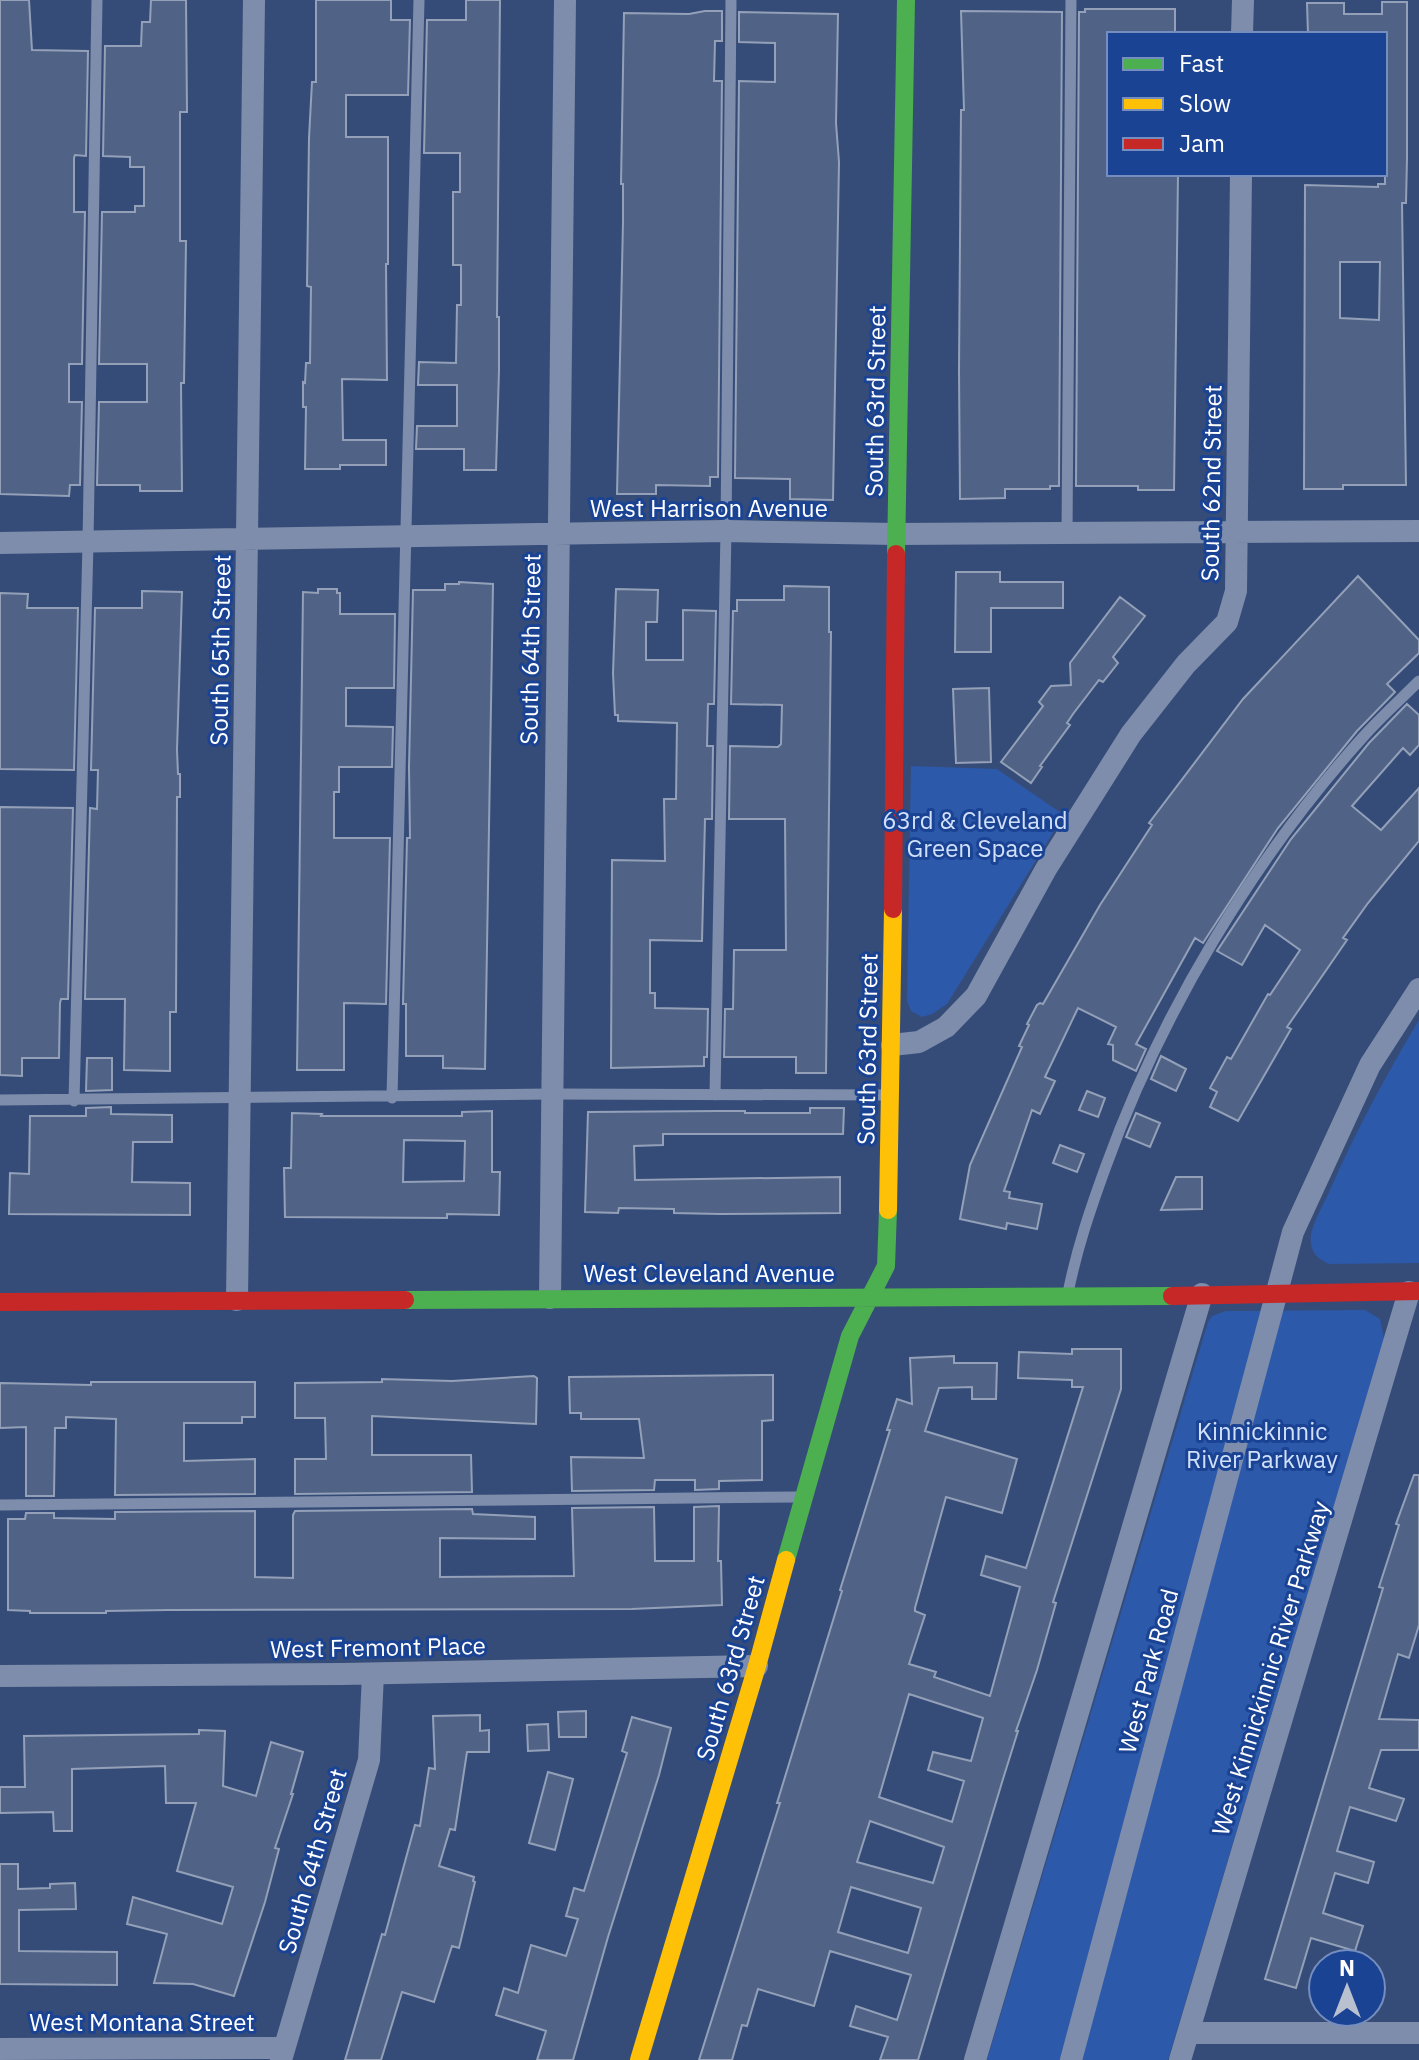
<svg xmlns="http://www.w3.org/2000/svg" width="1419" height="2060" viewBox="0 0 1419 2060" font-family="'IBM Plex Sans',sans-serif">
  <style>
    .green { fill: #2d59aa }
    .building { fill: #506386; stroke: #93a0b8; stroke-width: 2; fill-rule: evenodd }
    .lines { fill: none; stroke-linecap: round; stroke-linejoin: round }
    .lane { stroke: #7e8dab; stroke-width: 11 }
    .street { stroke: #7e8dab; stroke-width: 22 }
    .fast { stroke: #4caf50; stroke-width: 18 }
    .slow { stroke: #ffc107; stroke-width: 18 }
    .jam { stroke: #c62828; stroke-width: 18 }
    .labels { text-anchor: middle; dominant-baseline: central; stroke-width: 6; stroke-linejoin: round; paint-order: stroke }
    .street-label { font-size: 24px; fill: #fff; stroke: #1a4394 }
    .park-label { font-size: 24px; fill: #d1e0fb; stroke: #1a4394 }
  </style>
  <rect width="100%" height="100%" fill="#364c78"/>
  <!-- green -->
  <path class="green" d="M911 766 997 769 1064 815 947 1004 932 1014 922 1017 911 1011 907 1001Z
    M1419 1020V1263L1329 1264C1316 1259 1309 1250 1311 1235 1314 1220 1324 1204 1330 1190 1356 1131 1386 1075 1419 1020Z
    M1365 1310 1380 1319 1384 1339 1168 2060H987L1208 1322 1212 1316 1226 1311Z"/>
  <!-- building -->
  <path class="building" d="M0 0H29L32 50 88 51 86 156 75 155 74 158V212H85L82 364H69V402H82L80 485H70L69 496 0 494Z
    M151 0H186L187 112H180V241H186L184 383H181L182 491H140V485H97L99 402H147V364H99L102 212H135V206H144V167H130V157L103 156 105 46H141L142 22H150Z
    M316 0H391V20H410L408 95H346V137H388V264H386L387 380 342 379 343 440H386V465H340V469H305L306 407H303V382L305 383 306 363H310L311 287 307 286 309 138 312 82H316Z
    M466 0H500L497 317H499V370L496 470H464V449H416L417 426H457V385H418L419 362 456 363 457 305H461V265H453V192H460V153H424L427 20H466Z
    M1382 2H1407V158L1406 203H1402L1406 485H1343V489H1304L1305 185 1378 187V184H1385V34H1308L1307 3H1344V14H1382ZM1340 262H1380L1379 320 1340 318Z
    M1085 9H1175V34H1109V174H1178L1174 490H1138V486H1076L1079 12H1085Z
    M705 11H722V41H715L714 81H722L718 477H710V486L656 485V494H617L623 222V184H621L624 13 689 14Z
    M961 11 1062 12 1059 486H1050V489H1005V498L960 499 959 371 961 110H964Z
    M739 12 838 14 836 123 839 162 833 500 790 499V479L735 478 739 81 775 82V43L739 42Z
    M956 572H1000V582H1063V608H991V652H955Z
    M1358 576 1419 640V653L1387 684 1395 692 1357 731 1278 828 1203 943 1195 938 1136 1044 1146 1049 1136 1071 1113 1060V1045L1108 1044 1116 1027 1078 1008 1045 1077 1055 1081 1040 1114 1032 1110 1004 1191 1010 1192 1009 1198 1042 1204 1037 1229 1007 1223 1006 1229 960 1219 970 1165 1022 1047 1019 1046 1029 1025 1027 1024 1037 1005 1040 1003 1043 1004 1100 905 1152 825 1149 823 1243 699Z
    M459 582 493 584 485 1069 443 1068V1056H406V1004H403L407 838H410L409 767 413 590H445V584H459Z
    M784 586 829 587V632H831L826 1073H796V1057H724L725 1009H733L734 950H786L785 819H729L730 746 778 747 781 744 782 705 731 704 733 611H737V600H784Z
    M318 589H337V593H340V614H395L394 688H346V726L393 727 392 767H339V792H334V838H390L386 1004 344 1003V1070H297L303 592 318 593Z
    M616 589 658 590 657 622H646V660H683V610L716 611 714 704H708L707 746H713L712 819H705L702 941 650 940V993H655V1008L708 1009 707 1057H704V1066L611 1068 612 860 665 861 664 799H676L677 723 618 721V715H615L613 673Z
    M142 591 182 592 177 750 178 774H180V797H177L176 1012H170V1071L124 1070 125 999H85L90 808 97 809 98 770H91L95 608H142Z
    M0 593 28 594 27 608H78L74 770 0 769Z
    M1120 597 1145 616 1113 657 1118 663 1103 682 1099 680 1073 714 1067 723 1070 725 1040 766 1042 767 1031 783 1001 762 1043 706 1039 702 1051 686 1071 685 1070 663Z
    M989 688 991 762 956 763 953 689Z
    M1407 704 1419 715V745L1410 755 1403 748 1352 806 1381 830 1419 788V841L1368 903 1343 938 1347 940 1287 1027 1291 1029 1238 1121 1210 1107 1217 1092 1210 1088 1227 1057 1231 1059 1268 994 1270 995 1300 950 1265 925 1242 965 1217 951 1291 839 1369 743Z
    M0 807 73 808 68 999H61L60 1003 59 1058H22V1076L0 1075Z
    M1161 1056 1186 1069 1176 1091 1151 1079Z
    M87 1058H112V1090L86 1091Z
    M1087 1091 1105 1098 1098 1117 1079 1110Z
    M111 1107V1114L172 1115V1142H133L132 1182 190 1183V1215L9 1214 10 1173 29 1174 30 1116H86V1108Z
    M810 1108H844L843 1134H663V1145L634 1146 635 1180 840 1177V1213L720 1214 674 1213V1209L619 1208 618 1213 585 1212 588 1112 719 1111H745V1113H810Z
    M492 1111V1172H500L499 1215 447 1214V1218L285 1217 284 1168H291L292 1113 322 1114 321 1116H462V1112ZM404 1140 465 1141 464 1181 403 1182Z
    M1136 1113 1160 1123 1150 1147 1126 1137Z
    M1060 1145 1084 1154 1077 1172 1053 1163Z
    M1176 1177H1202V1209L1161 1210Z
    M1072 1349H1121V1389L1053 1602 1056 1603 1037 1670 1016 1731H1018L1003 1779 918 2060H880L888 2037 850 2026 856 2006 897 2020 911 1975 830 1951 814 2006 758 1989 747 2026 742 2025 732 2060H699L780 1803H777L842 1591 840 1590 890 1430H887L897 1399 912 1404 910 1358 954 1356V1363H997L996 1399H972V1387L939 1388 925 1431 1017 1459 1002 1513 946 1497 915 1608V1611L925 1615 909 1664 936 1672 934 1677 990 1696 1020 1587 981 1575 986 1556 1026 1568 1083 1387H1072V1380L1018 1378 1019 1352 1072 1354ZM909 1694 983 1718 971 1761 933 1752 928 1770 964 1781 952 1822 879 1797ZM870 1821 944 1847 933 1883 857 1862ZM851 1887 921 1908 908 1953 838 1932Z
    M773 1375V1420L762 1421V1480L719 1481V1489L695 1490V1480H655L654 1490 572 1491 571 1457 644 1458 639 1419H581V1413H570L569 1377Z
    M534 1376 537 1378 536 1424 372 1416V1455H471L472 1492 295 1494V1459H326L325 1418H295V1383L382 1382V1379L452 1381Z
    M91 1382H255V1417H242V1423H184V1461L255 1459V1494L115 1495 116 1419 66 1417V1428H55L54 1496H26V1427L0 1428V1383L91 1385Z
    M1414 1475H1419V1625L1409 1658 1398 1654 1379 1719 1419 1720V1750H1381L1369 1788 1404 1799 1396 1821 1350 1807 1337 1851 1374 1862 1368 1883 1335 1873 1323 1913 1363 1926 1355 1951 1311 1938 1296 1988 1265 1979 1383 1588 1379 1587 1399 1525 1396 1524Z
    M719 1506 718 1561H721L722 1605 632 1609 168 1610 106 1611V1613H30V1611L8 1610V1519H25L26 1513H54V1518L115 1519V1512L255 1511V1577L293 1578V1515L295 1511 472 1509 473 1514 535 1517V1539L440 1538V1577L574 1576 572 1508 654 1507 655 1561H694V1507Z
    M586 1711V1737H559L558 1712Z
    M480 1715V1731L489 1730V1752H467L455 1830 450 1829 439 1866 474 1877 473 1881 475 1882 459 1948 452 1946 434 2002 402 1992 381 2060H345L382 1934 385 1935 415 1825 420 1826 429 1768 435 1769 433 1716Z
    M632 1717 671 1728 659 1775 608 1937 573 2060H537L546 2031 496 2015 504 1988 518 1993 531 1945 566 1956 578 1919 566 1916 574 1888 584 1891 627 1753 622 1751Z
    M548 1724 549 1750 528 1751 527 1725Z
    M199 1730 225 1731 223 1786 256 1796 271 1742 303 1752 291 1794H293L275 1848 279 1849 265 1902 234 1996 193 1984 154 1983 167 1934 127 1924 133 1897 222 1924 233 1887 177 1871 196 1803H166L165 1766 72 1769V1831H54L53 1812 0 1813V1787H25L24 1736 199 1734Z
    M548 1772 573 1779 555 1850 529 1843Z
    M0 1864H18V1889L50 1888V1884L75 1883 76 1909 19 1910V1951L117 1952V1985L0 1984Z"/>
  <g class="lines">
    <!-- lane -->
    <path class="lane" d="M1067 533 1071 0
      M715 1095 726 531 731 0
      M392 1098 419 0
      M0 1100 551 1094 891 1095
      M74 1101 88 543 97 0
      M1068 1293C1077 1248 1090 1210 1106 1166 1161 1013 1254 858 1363 737 1381 717 1400 700 1419 681
      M0 1505 799 1497"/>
    <!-- street -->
    <path class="street" d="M1242 34 1243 0
      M0 543 726 531 896 534 1419 531
      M892 1045 919 1042 946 1027 976 996 1046 869 1131 734 1186 664 1227 622 1236 591 1241 174
      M550 1298 565 0
      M237 1300 254 0
      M0 1676 342 1674 757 1666
      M1188 2033H1419
      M0 2049 284 2048
      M281 2060 369 1760 373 1674
      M975 2060 1202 1294
      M1071 2060 1293 1232 1370 1065 1419 989
      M1180 2060 1409 1292"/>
    <!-- fast -->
    <path class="fast" d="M896 554 906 0
      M405 1300 1172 1296
      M786 1560 850 1336 886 1266 888 1210"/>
    <!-- slow -->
    <path class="slow" d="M888 1210 893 909
      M639 2060 757 1666 786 1560"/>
    <!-- jam -->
    <path class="jam" d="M893 909 896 554
      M1172 1296 1419 1291
      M0 1302 405 1300"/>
  </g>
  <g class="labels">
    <!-- street labels -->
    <g class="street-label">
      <text transform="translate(875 401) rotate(-89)">South 63rd Street</text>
      <text transform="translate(1211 483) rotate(-89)">South 62nd Street</text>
      <text x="709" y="508">West Harrison Avenue</text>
      <text transform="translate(530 649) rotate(-89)">South 64th Street</text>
      <text transform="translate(220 650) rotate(-89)">South 65th Street</text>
      <text transform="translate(867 1049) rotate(-89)">South 63rd Street</text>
      <text x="709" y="1273">West Cleveland Avenue</text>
      <text transform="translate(378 1647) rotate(-1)">West Fremont Place</text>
      <text transform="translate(730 1668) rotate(-74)">South 63rd Street</text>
      <text transform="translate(1270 1668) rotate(-73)">West Kinnickinnic River Parkway</text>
      <text transform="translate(1148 1671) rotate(-75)">West Park Road</text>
      <text transform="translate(312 1861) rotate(-74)">South 64th Street</text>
      <text x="142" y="2022">West Montana Street</text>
    </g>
    <!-- park labels -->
    <g class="park-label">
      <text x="975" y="820">63rd &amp; Cleveland<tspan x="975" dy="28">Green Space</tspan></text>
      <text x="1262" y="1431">Kinnickinnic<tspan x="1262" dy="28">River Parkway</tspan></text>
    </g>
  </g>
  <!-- legend -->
  <rect x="1107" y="32" width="280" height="144" fill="#1a4394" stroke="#768ebf" stroke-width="2"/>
  <rect x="1123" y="58" width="40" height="12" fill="#4caf50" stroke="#768ebf" stroke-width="2"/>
  <text x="1179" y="72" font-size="24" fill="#ffffff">Fast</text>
  <rect x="1123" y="98" width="40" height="12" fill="#ffc107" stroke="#768ebf" stroke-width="2"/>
  <text x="1179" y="112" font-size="24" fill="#ffffff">Slow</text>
  <rect x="1123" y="138" width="40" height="12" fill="#c62828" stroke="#768ebf" stroke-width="2"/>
  <text x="1179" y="152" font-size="24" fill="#ffffff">Jam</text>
  <!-- north arrow -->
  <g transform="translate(1347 1988)"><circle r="38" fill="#1a4394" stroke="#768ebf" stroke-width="2"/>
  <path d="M0-6L14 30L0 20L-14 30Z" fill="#b9c0d0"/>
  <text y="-12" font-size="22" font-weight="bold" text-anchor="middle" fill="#ffffff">N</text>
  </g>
</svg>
